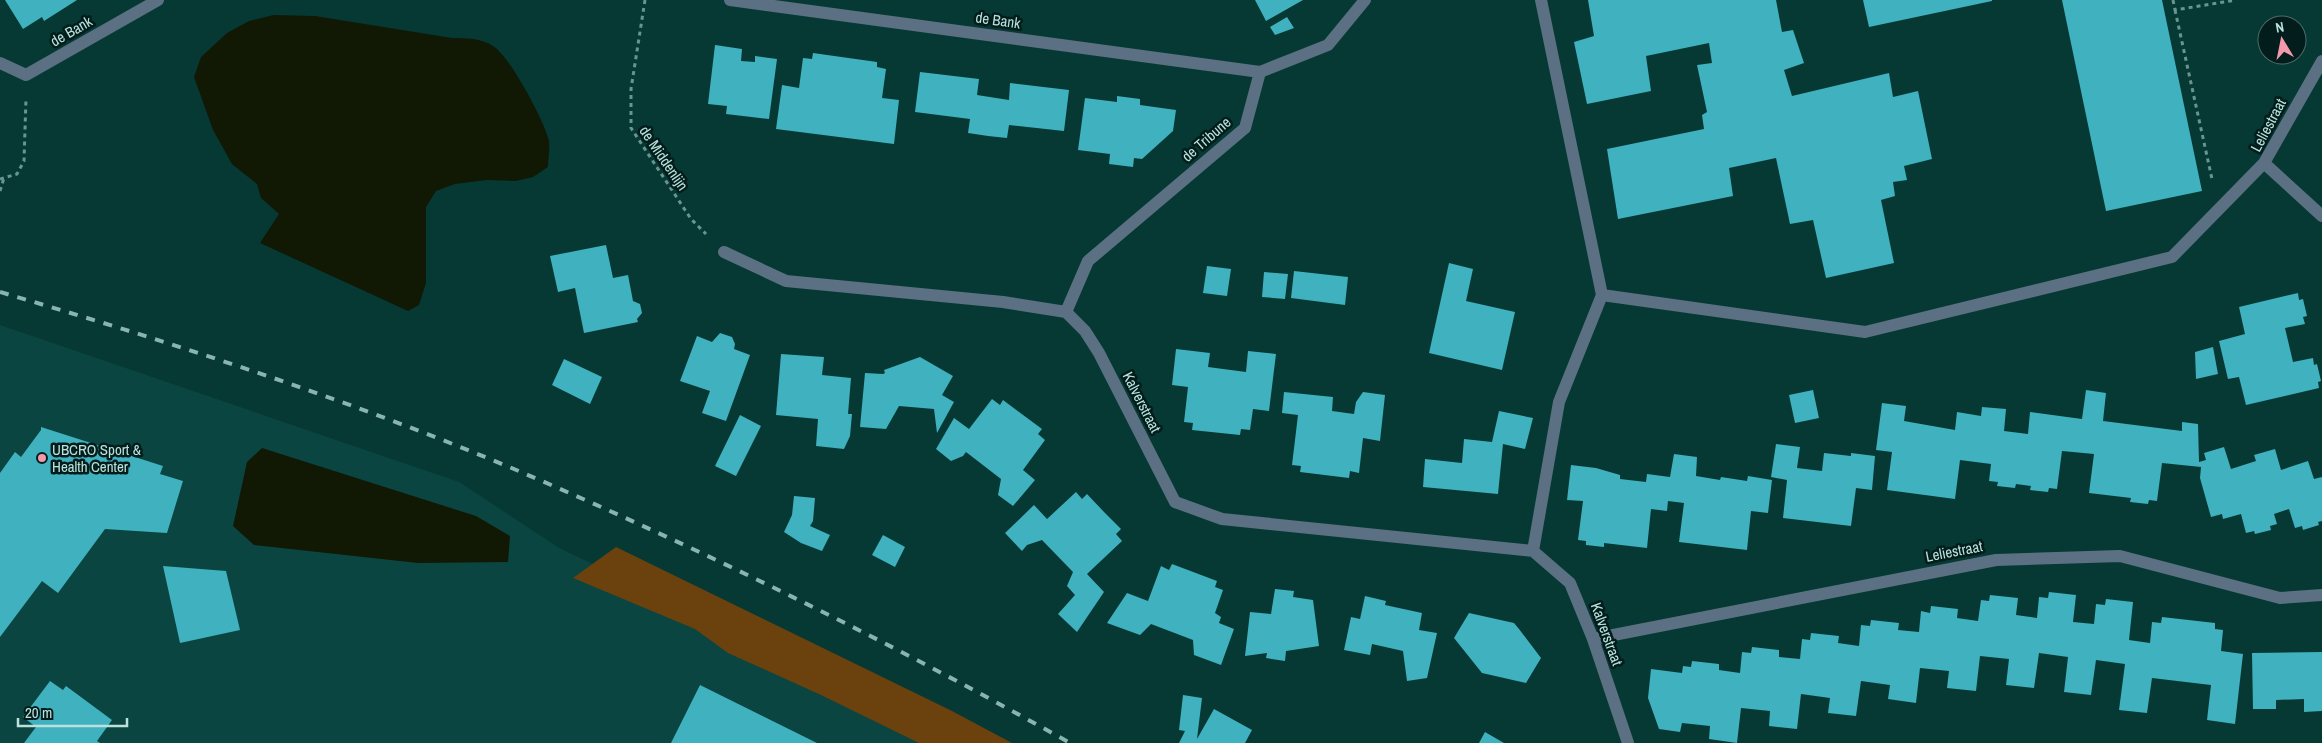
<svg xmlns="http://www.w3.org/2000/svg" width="2322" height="743" viewBox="0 0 2322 743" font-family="'Archivo Narrow',sans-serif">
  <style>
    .built { fill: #0b4541 }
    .green { fill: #6b410d }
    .water { fill: #111904 }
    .building { fill: #3fb1bf }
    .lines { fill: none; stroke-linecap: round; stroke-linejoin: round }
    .path { stroke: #68958f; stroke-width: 3; stroke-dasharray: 4 4; stroke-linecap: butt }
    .minor { stroke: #5b7082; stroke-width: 12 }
    .rail { stroke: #89b4af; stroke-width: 4; stroke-dasharray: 9 9; stroke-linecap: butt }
    .poi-dot { fill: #f29aac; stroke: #021d1b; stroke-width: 2 }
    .labels { text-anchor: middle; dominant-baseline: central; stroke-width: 5; stroke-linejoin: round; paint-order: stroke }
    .street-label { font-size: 15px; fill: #bae2dc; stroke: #021d1b }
    .poi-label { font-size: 15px; fill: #bae2dc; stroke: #021d1b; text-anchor: start }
  </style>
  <rect width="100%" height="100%" fill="#063934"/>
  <!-- built -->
  <path class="built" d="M0 325 459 482 559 548 946 730 969 743H0Z"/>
  <!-- green -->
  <path class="green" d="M616 547 952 711 1012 743H919L821 695 728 653 695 629 573 578Z"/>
  <!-- water -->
  <path class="water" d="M274 15 315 16 452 38C466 38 481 38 493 46 509 55 545 122 549 141 550 149 548 159 548 167L533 177 516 181 487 180 455 184 436 191 426 207V283L419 305 408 311 260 243 279 214 261 198 257 184 232 164 213 130 194 77 201 57 227 33 249 21Z
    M262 448 476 516 510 536 508 562 418 563 254 545 233 526 247 462Z"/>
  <!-- building -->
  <path class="building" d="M5 0H77L44 21 42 17 23 29Z
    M1255 0H1303L1266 21Z
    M1588 0H1776L1782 32 1793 30 1804 63 1784 70 1792 96 1889 73 1893 97 1918 91 1932 159 1904 166 1907 180 1893 182 1895 196 1881 200 1894 263 1826 278 1813 220 1790 224 1776 158 1729 168 1733 196 1618 219 1607 149 1704 129 1702 115 1707 112 1697 65 1712 63 1709 43 1646 56 1651 91 1587 104 1574 42 1594 36Z
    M1863 0H1992V1L1869 27Z
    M2062 0H2162L2202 191 2106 211Z
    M1287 17 1294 28 1275 35 1270 27Z
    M715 45 742 49 741 61 755 62V56L777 59 769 119 726 114 727 106 708 104Z
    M813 53 877 62V67L886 69 882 98 899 100 894 144 776 129 782 85 799 88 803 58 812 59Z
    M920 72 979 79 977 95 1009 100 1010 83 1069 90 1064 131 1009 125 1007 138 988 136 968 133 970 119 915 112Z
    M1117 96 1140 99V105L1176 110 1173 131 1142 159 1134 158 1133 167 1109 164 1110 154 1078 150 1085 98 1117 102Z
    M606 245 613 278 628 275 633 301 640 304 642 313 637 319 638 322 584 333 575 288 558 292 550 256Z
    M1449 263 1473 269 1466 301 1515 312 1502 370 1429 353Z
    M1207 266 1231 269 1227 296 1203 293Z
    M1294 271 1348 277 1345 305 1291 298Z
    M1264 272 1288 274 1285 299 1262 297Z
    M2298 293 2299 300 2303 299 2307 316 2303 317 2305 324 2285 328 2293 362 2313 358 2314 365 2317 364 2321 381 2318 382 2319 388 2246 405 2239 377 2228 379 2219 341 2245 334 2239 307Z
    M720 333 732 337 735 344 734 349 750 355 726 421 702 413 710 391 680 381 697 336 712 342Z
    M2213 347 2218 374 2196 379 2195 352Z
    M1176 349 1210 353 1208 367 1246 372 1248 351 1276 354 1269 411 1253 409 1250 430 1241 429 1240 435 1192 430 1193 423 1184 422 1188 387 1172 385Z
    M781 354 824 357 822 375 851 378 848 414H852L850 436 844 449 816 446 818 419 776 415Z
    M920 357 953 376 942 395 954 402 937 433 934 409 899 406 886 429 860 427 865 373 883 374 885 373 884 370Z
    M564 359 602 377 590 404 552 385Z
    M1813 390 1819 418 1795 423 1789 395Z
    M2086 390 2106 393 2103 421 2182 431V422L2198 424 2199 462 2206 460 2204 453 2224 447 2231 469 2256 461 2254 455 2275 449 2281 470 2308 461 2314 479 2322 477V521L2318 522 2319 525 2303 530 2302 526 2295 528 2289 509 2274 514 2277 524 2270 526 2271 530 2255 534 2254 531 2246 533 2241 514 2223 519 2222 514 2211 517 2200 478 2201 467 2162 463 2157 501 2149 500 2148 504 2130 502 2131 498 2089 493 2094 454 2062 451 2057 489 2049 488 2048 492 2030 490 2031 486 2016 484 2015 488 1997 486 1998 482 1989 481 1991 464 1960 460 1955 499 1887 490 1892 452 1876 450 1882 403 1906 406 1904 421 1955 430 1957 412 1981 416 1982 407 2006 409 2004 431 2028 434 2030 412 2082 419Z
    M1284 392 1333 397 1332 411 1354 414 1356 402 1363 392 1385 395 1380 441 1363 438 1359 473 1350 471 1349 478 1300 472 1301 466 1292 465 1298 415 1282 413Z
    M992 399 1000 405 1003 400 1042 429 1038 434 1045 440 1023 470 1035 480 1013 506 998 495 1001 479 966 452 963 456 951 461 936 449 954 418 969 429Z
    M1499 411 1533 418 1525 449 1503 444 1498 494 1423 487 1425 459 1462 463 1464 439 1492 442Z
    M740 415 761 426 736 476 715 466Z
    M41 427 163 466 160 474 183 481 167 533 105 529 58 593 42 581 0 637V473L15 452 21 457 41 430Z
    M1776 444 1800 447 1797 468 1822 471 1824 453 1851 456V453L1875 456 1872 490 1856 488 1851 526 1783 518 1787 480 1771 477Z
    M1674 454 1697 457 1696 476 1720 480 1721 477 1747 481 1748 476 1772 480 1768 513 1751 511 1747 550 1679 542 1684 503 1668 501 1667 511 1651 509 1647 548 1604 543V547L1586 545V541L1578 540 1583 501 1567 500 1571 465 1596 468 1620 475V479L1646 482 1647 474 1670 477Z
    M1076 492 1082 499 1087 494 1104 512 1121 529 1116 534 1122 541 1087 574 1104 592 1077 632 1058 614 1075 595 1067 586 1073 572 1042 540 1027 545 1022 551 1005 533 1034 505 1047 519Z
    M794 496 815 498 813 521 810 526 830 535 822 551 801 543 784 532 792 515Z
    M883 535 905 547 895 567 872 555Z
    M1172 564 1217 581 1215 587 1223 590 1215 613 1221 617 1219 623 1234 629 1221 665 1194 655 1193 640 1151 624 1140 635 1107 623 1127 593 1148 601 1161 566 1169 570Z
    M163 566 226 571 240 630 180 643Z
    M1275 589 1294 591 1293 597 1313 600 1319 646 1286 651 1285 661 1266 658 1267 653 1245 656 1250 612 1271 614Z
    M2049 592 2076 595 2073 622 2094 624 2096 604 2105 605 2106 599 2133 602 2129 640 2150 643 2152 622 2161 623 2162 617 2215 623V629L2223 630 2221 651 2243 654 2235 724 2207 720 2211 685 2152 678 2147 713 2119 710 2125 664 2096 660 2091 695 2064 692 2068 657 2039 653 2034 688 2006 685 2009 659 1980 656 1976 691 1947 688 1949 671 1920 668 1916 703 1888 699 1890 685 1861 681 1856 716 1828 713 1830 698 1801 694 1797 729 1769 726 1770 711 1741 708 1737 743 1709 739 1710 726 1682 723 1680 732 1659 729 1648 698 1651 669 1682 673 1683 666 1691 667 1692 661 1719 664V670L1740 673 1742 652 1751 653 1752 647 1779 650V657L1800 659 1802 639 1810 640 1811 633 1839 636 1838 643 1859 646 1861 625 1870 626 1871 620 1899 623 1898 630 1919 632 1921 611 1930 613 1931 606 1958 609 1957 618 1978 621 1981 600 1989 601 1990 595 2018 598 2016 615 2037 618 2039 597 2048 598Z
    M1365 596 1386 601 1385 605 1422 613 1419 630 1437 633 1427 678 1407 681 1403 651 1372 644 1370 655 1344 650 1351 617 1360 619Z
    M1469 613 1514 623 1519 629 1541 658 1526 683 1482 673 1454 638Z
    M2322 652V711L2304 712V699L2276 700V709H2253L2252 653Z
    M50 681 63 690 66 686 112 720 97 741 100 743H24L36 727 23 717Z
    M700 685 817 743H671Z
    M1183 695 1202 698 1197 739 1214 709 1252 730 1245 743H1179L1185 731 1179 730Z
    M1485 732 1504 743H1479Z"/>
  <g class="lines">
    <!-- path -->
    <path class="path" d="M645 0 631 89V128L691 219 706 234
      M2173 0 2175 10 2236 0
      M2175 10 2212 179
      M0 179 17 174 24 161 26 99
      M0 191 4 178"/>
    <!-- minor -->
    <path class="minor" d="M730 0 1260 72
      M1541 0 1602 295 1865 332 2172 257 2264 163
      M2322 61 2264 163 2322 216
      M0 63 26 75 158 0
      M724 252 786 281 1003 302 1066 312 1085 331 1099 353 1175 502 1222 519 1533 551 1570 583 1593 639 1628 743
      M1066 312 1088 261 1245 128 1260 72 1328 45 1365 0
      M1533 551 1559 402 1602 295
      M1593 639 1996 560 2120 556 2280 598 2322 595"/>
    <!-- rail -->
    <path class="rail" d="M0 292C174 343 347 399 514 469 704 550 890 642 1070 743"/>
  </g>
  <!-- markers -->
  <circle class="poi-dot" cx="42" cy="458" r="5"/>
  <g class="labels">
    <!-- street labels -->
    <g class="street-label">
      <text transform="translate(998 20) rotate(8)">de Bank</text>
      <text transform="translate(71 31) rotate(-30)">de Bank</text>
      <text transform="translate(2268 125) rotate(-62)">Leliestraat</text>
      <text transform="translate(1206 139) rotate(-41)">de Tribune</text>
      <text transform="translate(664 158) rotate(56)">de Middenlijn</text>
      <text transform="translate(1142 402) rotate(63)">Kalverstraat</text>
      <text transform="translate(1954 551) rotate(-11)">Leliestraat</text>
      <text transform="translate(1607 634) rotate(70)">Kalverstraat</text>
    </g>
    <!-- poi labels -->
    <g class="poi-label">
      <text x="52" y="449">UBCRO Sport &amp;<tspan x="52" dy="17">Health Center</tspan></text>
    </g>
  </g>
  <!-- north arrow -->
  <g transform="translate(2282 40) rotate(350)"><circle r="24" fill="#021d1b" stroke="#4c6c68"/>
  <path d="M0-4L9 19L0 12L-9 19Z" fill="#f29aac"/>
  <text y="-8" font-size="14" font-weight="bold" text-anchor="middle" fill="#bae2dc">N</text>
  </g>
  <!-- scale -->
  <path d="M18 718v8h109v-8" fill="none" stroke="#bae2dc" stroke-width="2.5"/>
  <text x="25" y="718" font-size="15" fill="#bae2dc" stroke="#021d1b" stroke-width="4" paint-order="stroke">20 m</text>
</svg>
